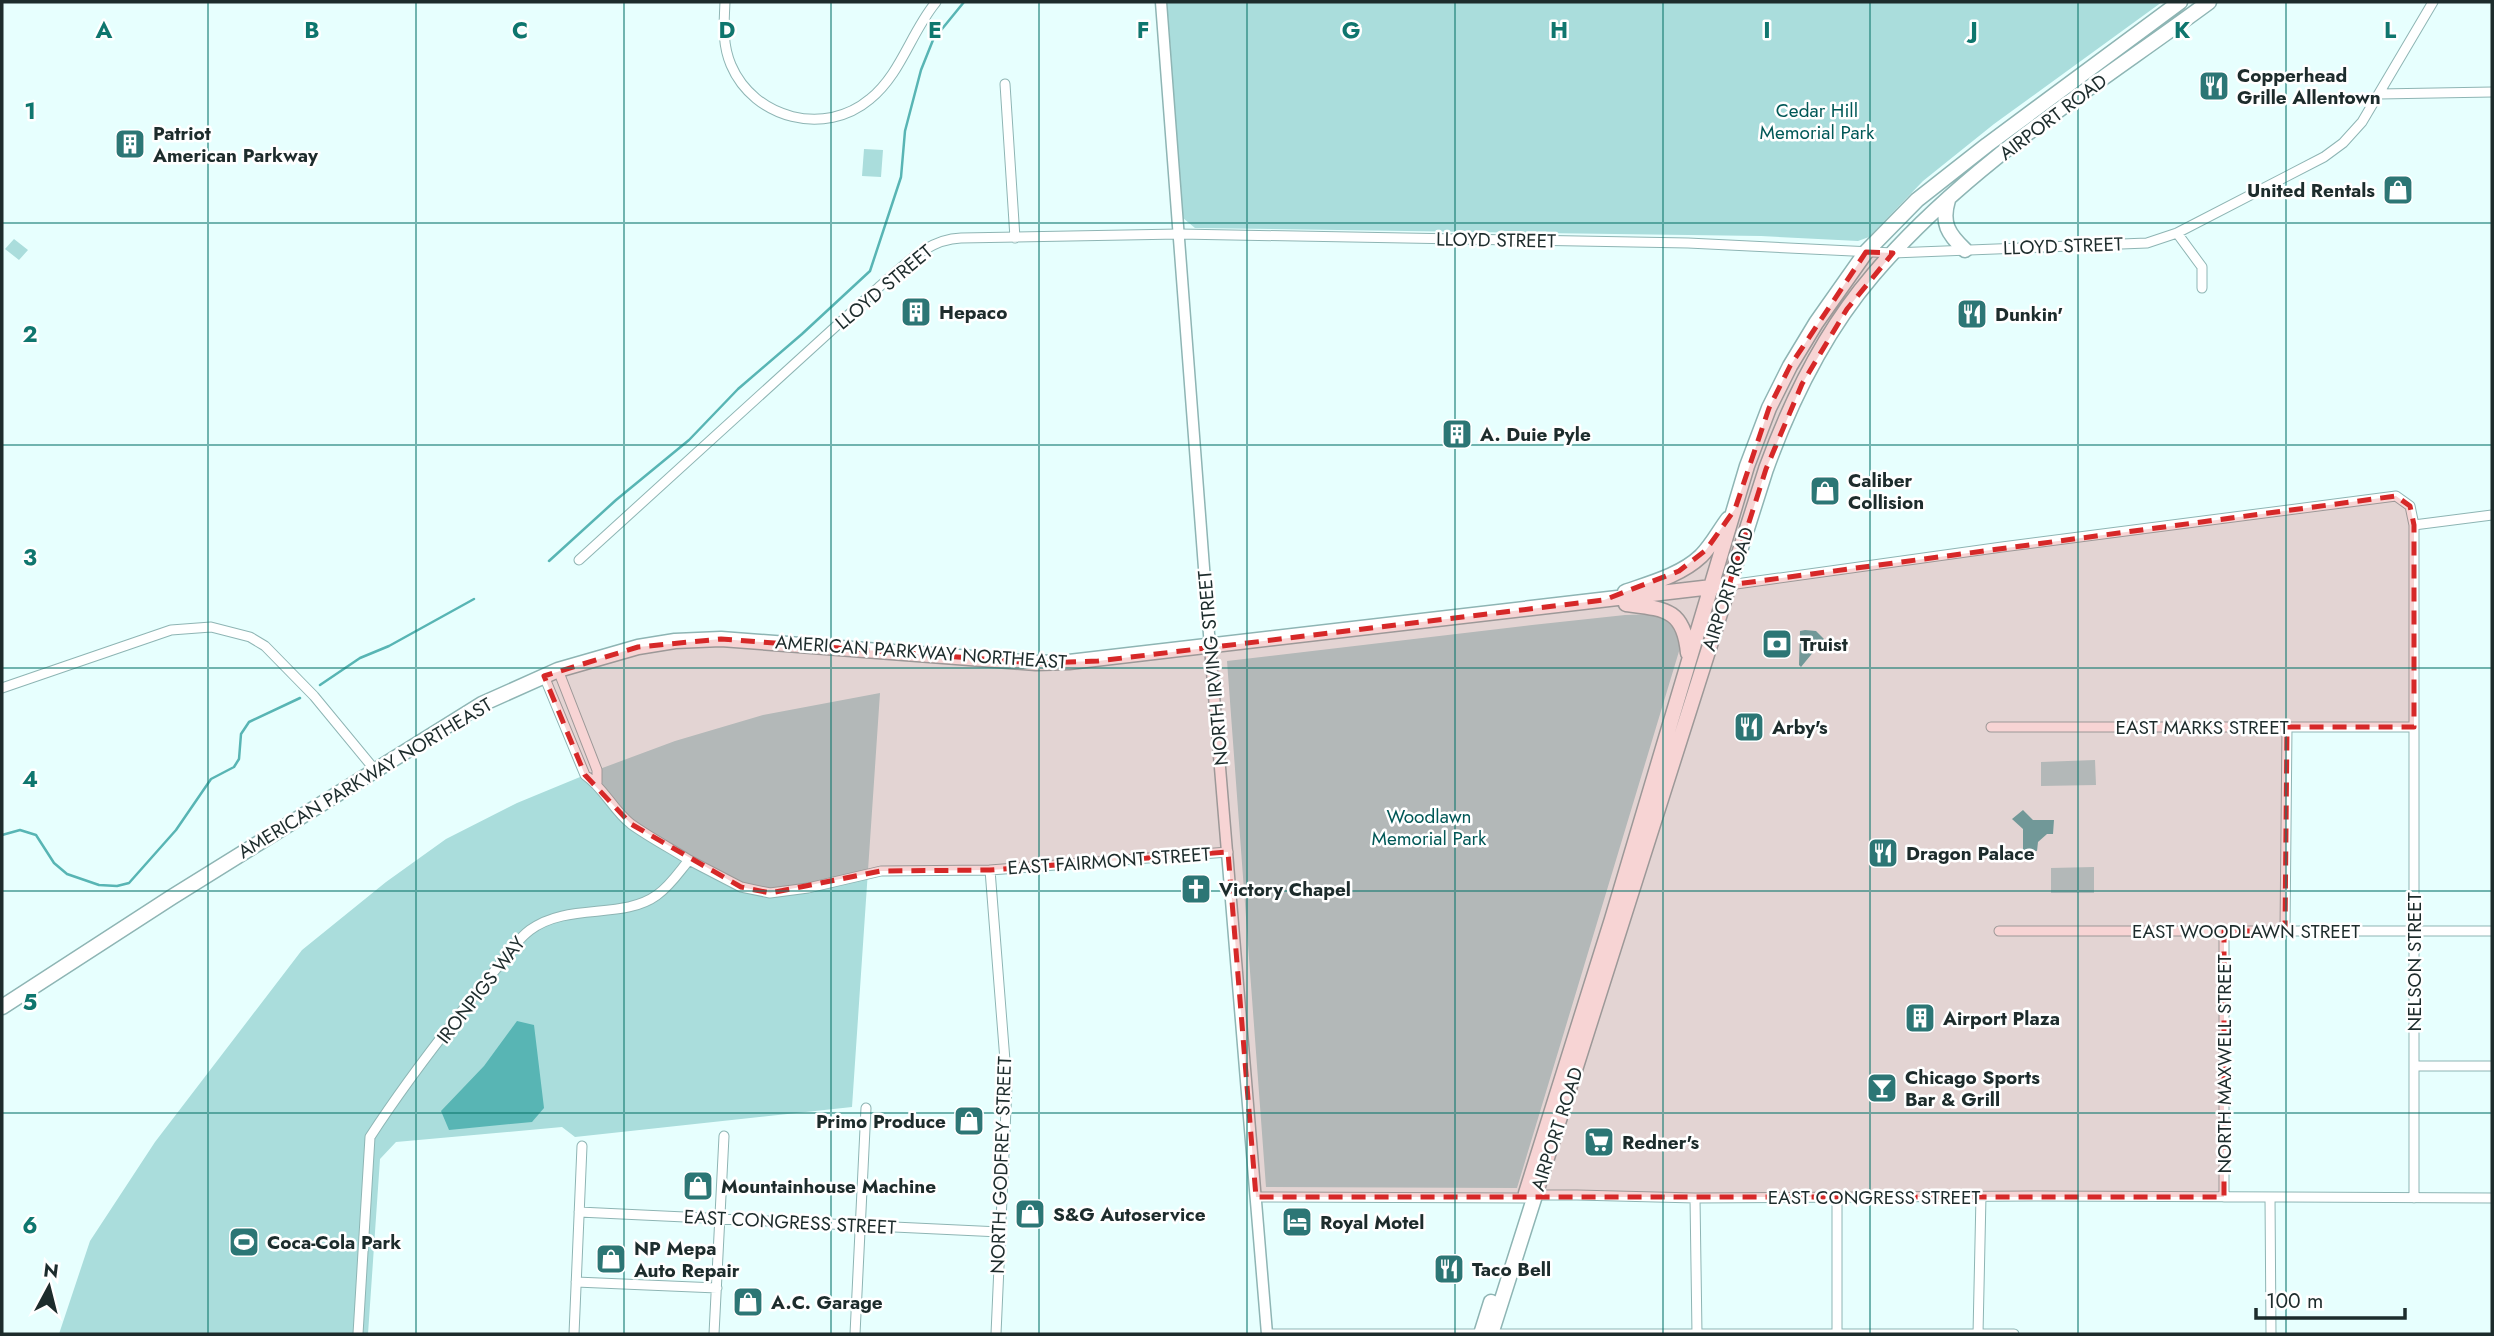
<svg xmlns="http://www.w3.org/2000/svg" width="2494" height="1336" viewBox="0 0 2494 1336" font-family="Jost,sans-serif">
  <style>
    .green { fill: #aadddc }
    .water { fill: #58b5b4 }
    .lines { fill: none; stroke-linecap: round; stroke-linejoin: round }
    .stream { stroke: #58b5b4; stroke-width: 2.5 }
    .minor-casing { stroke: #8eb5b4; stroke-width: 11 }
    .tertiary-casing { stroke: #8eb5b4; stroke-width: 13 }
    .primary-casing { stroke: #8eb5b4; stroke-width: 17 }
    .minor { stroke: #fff; stroke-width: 9 }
    .tertiary { stroke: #fff; stroke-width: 10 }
    .primary { stroke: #fff; stroke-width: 14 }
    .marked { fill: #d62828; fill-opacity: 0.2; stroke: #d62828; stroke-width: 5; stroke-dasharray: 14 9; stroke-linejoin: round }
    .grid { fill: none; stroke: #0f766e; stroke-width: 2; stroke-opacity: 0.55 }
    .labels { text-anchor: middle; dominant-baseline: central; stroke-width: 5; stroke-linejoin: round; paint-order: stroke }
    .poi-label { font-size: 19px; font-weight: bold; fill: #1d2c2c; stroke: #fff; text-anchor: start }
    .park-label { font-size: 19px; fill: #005857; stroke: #fff }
    .street-label { font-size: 19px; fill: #1d2c2c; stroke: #fff }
    .grid-label { font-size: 23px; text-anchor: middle; font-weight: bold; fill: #0f766e; stroke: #fff; stroke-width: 5; stroke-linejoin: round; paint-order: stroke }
  </style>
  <rect width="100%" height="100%" fill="#e7fffe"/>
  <!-- green -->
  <path class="green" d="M1167 2H2162L1994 124 1923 181 1869 237 1858 241 1761 236 1195 228 1183 218Z
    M864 149 883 150 881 177 862 176Z
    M14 239 28 250 19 260 5 249Z
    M1656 614 1679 628 1680 648 1517 1188 1266 1187 1227 661 1532 625 1625 615Z
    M880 693 852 1107 575 1137 562 1127 396 1142 380 1159 368 1334H59L90 1241 155 1142 302 950 386 882 446 839 517 803 597 770 675 741 763 715Z
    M2095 760 2096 785 2041 786V762Z
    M2094 867V893H2051V868Z"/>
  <!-- water -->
  <path class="water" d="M1805 630 1816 631 1824 639 1801 667 1799 665 1800 631Z
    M2023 810 2033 820H2054L2053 834H2047L2038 842 2037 851 2023 850V829L2012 819Z
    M517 1021 534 1025 544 1108 532 1122 449 1130 441 1111 484 1066Z"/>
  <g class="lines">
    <!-- stream -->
    <path class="stream" d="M549 561 616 500 689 440 738 389 802 334 870 271 901 177 905 131 921 70 933 40 964 2
      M320 685 360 658 389 646 474 599
      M2 835 20 830 36 835 54 863 67 874 99 885 117 886 129 883 176 830 211 779 234 767 239 759 241 734 249 722 300 698"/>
    <!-- minor casing -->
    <g class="minor-casing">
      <path id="minor" d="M725 2C724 24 722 44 731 65 754 119 825 137 870 99 901 74 911 32 936 2
        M1005 84 1015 238
        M2379 94 2492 92
        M2177 233 2202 267V288
        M2414 525 2492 515
        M579 560 879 287C904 266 927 239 961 238L1179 234 1688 243 1893 253 2147 243 2177 233 2324 157 2343 143 2362 122 2433 2
        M1729 585 2002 547 2396 496 2410 506 2414 525V1198
        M558 670 597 770V783
        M2 688 171 630 211 627 250 637 265 646 314 696 375 770
        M1991 727H2414
        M689 860 741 887 770 893 808 888 881 871 990 870 1228 852
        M990 870 1007 1086 996 1334
        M1999 931H2492
        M2285 931 2287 727
        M2414 1066H2492
        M1256 1197 1525 1198 1536 1195H1577L1695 1198 2038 1196 2492 1198
        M2224 1197V931
        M2270 1197 2271 1334
        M1695 1198 1697 1334
        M579 1212 1000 1232
        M576 1282 717 1288
        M358 1334 370 1137C407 1080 449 1026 492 974 504 960 515 941 530 930 568 902 623 920 657 895 670 886 679 872 689 860 670 848 649 837 631 824 613 810 604 788 585 775L544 676
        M574 1334 582 1146
        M714 1334 724 1136
        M855 1334 866 1108
        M1267 1334H2014
        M1837 1334V1196
        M1978 1334 1981 1196"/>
    </g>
    <!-- tertiary casing -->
    <g class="tertiary-casing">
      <path id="tertiary" d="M1161 2 1210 647 1267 1334"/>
    </g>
    <!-- primary casing -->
    <g class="primary-casing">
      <path id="primary" d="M1948 200C1941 223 1948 234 1965 250
        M1625 592C1651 583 1681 575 1701 556 1712 545 1719 531 1728 519
        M1626 604C1665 609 1684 609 1688 653
        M2 1007 172 897 482 704 558 670 638 647 675 641 721 639 1036 663 1069 662 1729 585
        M1526 1193 1612 919 1747 466 1769 408 1790 366 1816 323 1866 252 1917 200 1987 145 2180 2
        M1481 1334 1491 1302
        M1491 1334 1766 469C1791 400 1825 331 1873 275 1965 166 2095 86 2209 2"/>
    </g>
    <!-- minor -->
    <use href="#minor" class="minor"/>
    <!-- tertiary -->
    <use href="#tertiary" class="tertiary"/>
    <!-- primary -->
    <use href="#primary" class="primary"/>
  </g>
  <!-- marked area -->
  <path class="marked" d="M1866 252 1893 253 1847 309 1802 384 1766 469 1729 585 2396 496 2410 506 2414 525V727H2287L2285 931H2224V1197H1256L1228 852 990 870 881 871 770 893 741 887 631 824 585 775 544 676 638 647 721 639 1036 663 1098 661 1604 600 1679 571 1706 550 1735 509 1769 408 1790 366Z"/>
  <!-- grid -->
  <path class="grid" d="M208 2V1334M416 2V1334M624 2V1334M831 2V1334M1039 2V1334M1247 2V1334M1455 2V1334M1663 2V1334M1870 2V1334M2078 2V1334M2286 2V1334M2 223H2492M2 445H2492M2 668H2492M2 891H2492M2 1113H2492"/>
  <!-- icons -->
  <defs>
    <g id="restaurant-square" transform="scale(1.575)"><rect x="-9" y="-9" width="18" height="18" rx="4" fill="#2c7675" stroke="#fff"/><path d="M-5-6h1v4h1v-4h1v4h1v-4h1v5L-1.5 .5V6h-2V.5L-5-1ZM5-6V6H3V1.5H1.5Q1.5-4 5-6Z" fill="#fff"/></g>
    <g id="building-square" transform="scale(1.575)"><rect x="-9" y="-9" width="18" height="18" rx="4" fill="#2c7675" stroke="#fff"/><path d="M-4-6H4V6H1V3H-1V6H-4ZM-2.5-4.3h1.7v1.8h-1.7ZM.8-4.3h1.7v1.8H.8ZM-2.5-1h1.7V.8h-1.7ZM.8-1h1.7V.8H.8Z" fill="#fff"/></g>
    <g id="shop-square" transform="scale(1.575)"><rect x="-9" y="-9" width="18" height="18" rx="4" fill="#2c7675" stroke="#fff"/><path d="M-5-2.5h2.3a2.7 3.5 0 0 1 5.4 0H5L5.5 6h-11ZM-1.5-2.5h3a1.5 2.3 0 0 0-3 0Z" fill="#fff"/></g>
    <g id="bank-square" transform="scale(1.575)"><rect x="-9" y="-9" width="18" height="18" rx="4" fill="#2c7675" stroke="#fff"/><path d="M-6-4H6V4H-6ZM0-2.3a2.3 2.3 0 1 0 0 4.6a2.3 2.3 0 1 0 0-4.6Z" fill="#fff"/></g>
    <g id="church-square" transform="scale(1.575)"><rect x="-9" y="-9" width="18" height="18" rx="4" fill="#2c7675" stroke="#fff"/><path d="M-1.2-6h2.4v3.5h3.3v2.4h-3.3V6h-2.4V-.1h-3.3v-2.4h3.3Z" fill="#fff"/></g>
    <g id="bar-square" transform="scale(1.575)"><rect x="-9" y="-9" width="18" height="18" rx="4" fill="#2c7675" stroke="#fff"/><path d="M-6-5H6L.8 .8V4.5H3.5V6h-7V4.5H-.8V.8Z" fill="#fff"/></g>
    <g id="supermarket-square" transform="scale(1.575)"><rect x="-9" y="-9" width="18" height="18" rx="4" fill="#2c7675" stroke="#fff"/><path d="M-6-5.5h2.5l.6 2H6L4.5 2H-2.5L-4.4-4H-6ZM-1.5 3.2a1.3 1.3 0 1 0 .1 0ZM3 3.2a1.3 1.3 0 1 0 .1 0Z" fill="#fff"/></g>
    <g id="hotel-square" transform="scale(1.575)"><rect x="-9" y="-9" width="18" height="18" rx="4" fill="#2c7675" stroke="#fff"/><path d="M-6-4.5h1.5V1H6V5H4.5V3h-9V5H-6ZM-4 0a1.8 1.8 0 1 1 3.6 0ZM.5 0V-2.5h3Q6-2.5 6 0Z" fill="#fff"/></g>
    <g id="stadium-square" transform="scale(1.575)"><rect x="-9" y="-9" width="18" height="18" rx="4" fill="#2c7675" stroke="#fff"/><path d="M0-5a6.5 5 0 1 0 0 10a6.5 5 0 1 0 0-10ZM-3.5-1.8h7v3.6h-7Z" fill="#fff"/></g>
  </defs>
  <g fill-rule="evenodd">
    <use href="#restaurant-square" x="2214" y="86"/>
    <use href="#building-square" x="130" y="144"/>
    <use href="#shop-square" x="2398" y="190"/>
    <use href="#building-square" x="916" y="312"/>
    <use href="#restaurant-square" x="1972" y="314"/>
    <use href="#building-square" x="1457" y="434"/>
    <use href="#shop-square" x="1825" y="491"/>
    <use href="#bank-square" x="1777" y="644"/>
    <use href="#restaurant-square" x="1749" y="727"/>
    <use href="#restaurant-square" x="1883" y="853"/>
    <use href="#church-square" x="1196" y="889"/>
    <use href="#building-square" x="1920" y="1018"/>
    <use href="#bar-square" x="1882" y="1088"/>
    <use href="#shop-square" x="969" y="1121"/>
    <use href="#supermarket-square" x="1599" y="1142"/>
    <use href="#shop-square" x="698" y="1186"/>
    <use href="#shop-square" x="1030" y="1214"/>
    <use href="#hotel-square" x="1297" y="1222"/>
    <use href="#stadium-square" x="244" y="1242"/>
    <use href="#shop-square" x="611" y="1259"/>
    <use href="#restaurant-square" x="1449" y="1269"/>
    <use href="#shop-square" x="748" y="1302"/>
  </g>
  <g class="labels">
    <!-- poi labels -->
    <g class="poi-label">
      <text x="2237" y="75">Copperhead<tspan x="2237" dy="22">Grille Allentown</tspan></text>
      <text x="153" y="133">Patriot<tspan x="153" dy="22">American Parkway</tspan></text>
      <text x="2375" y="190" text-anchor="end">United Rentals</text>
      <text x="939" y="312">Hepaco</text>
      <text x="1995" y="314">Dunkin'</text>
      <text x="1480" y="434">A. Duie Pyle</text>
      <text x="1848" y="480">Caliber<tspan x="1848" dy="22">Collision</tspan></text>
      <text x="1800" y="644">Truist</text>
      <text x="1772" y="727">Arby's</text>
      <text x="1906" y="853">Dragon Palace</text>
      <text x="1219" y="889">Victory Chapel</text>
      <text x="1943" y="1018">Airport Plaza</text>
      <text x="1905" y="1077">Chicago Sports<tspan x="1905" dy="22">Bar &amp; Grill</tspan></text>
      <text x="946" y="1121" text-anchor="end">Primo Produce</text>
      <text x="1622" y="1142">Redner's</text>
      <text x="721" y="1186">Mountainhouse Machine</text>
      <text x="1053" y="1214">S&amp;G Autoservice</text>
      <text x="1320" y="1222">Royal Motel</text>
      <text x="267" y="1242">Coca-Cola Park</text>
      <text x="634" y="1248">NP Mepa<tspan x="634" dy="22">Auto Repair</tspan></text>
      <text x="1472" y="1269">Taco Bell</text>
      <text x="771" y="1302">A.C. Garage</text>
    </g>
    <!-- park labels -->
    <g class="park-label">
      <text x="1817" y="110">Cedar Hill<tspan x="1817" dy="22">Memorial Park</tspan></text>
      <text x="1429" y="816">Woodlawn<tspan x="1429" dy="22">Memorial Park</tspan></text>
    </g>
    <!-- street labels -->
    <g class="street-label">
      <text transform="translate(2053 117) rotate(-37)">AIRPORT ROAD</text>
      <text transform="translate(1496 240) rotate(1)">LLOYD STREET</text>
      <text transform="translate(2063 246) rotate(-2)">LLOYD STREET</text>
      <text transform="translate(884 287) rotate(-40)">LLOYD STREET</text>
      <text transform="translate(1728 589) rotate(-72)">AIRPORT ROAD</text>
      <text transform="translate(921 652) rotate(4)">AMERICAN PARKWAY NORTHEAST</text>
      <text transform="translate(1213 668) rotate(-95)">NORTH IRVING STREET</text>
      <text x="2202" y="727">EAST MARKS STREET</text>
      <text transform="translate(365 778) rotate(-31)">AMERICAN PARKWAY NORTHEAST</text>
      <text transform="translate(1109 861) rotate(-4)">EAST FAIRMONT STREET</text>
      <text x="2246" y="931">EAST WOODLAWN STREET</text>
      <text transform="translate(2414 962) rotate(-90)">NELSON STREET</text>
      <text transform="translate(481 990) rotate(-52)">IRONPIGS WAY</text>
      <text transform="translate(2224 1064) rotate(-90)">NORTH MAXWELL STREET</text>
      <text transform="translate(1557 1129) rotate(-72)">AIRPORT ROAD</text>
      <text transform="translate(1001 1165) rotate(-88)">NORTH GODFREY STREET</text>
      <text x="1874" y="1197">EAST CONGRESS STREET</text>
      <text transform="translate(790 1222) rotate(3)">EAST CONGRESS STREET</text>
    </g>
  </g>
  <g class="grid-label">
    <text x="104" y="38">A</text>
    <text x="312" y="38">B</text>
    <text x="520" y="38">C</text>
    <text x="727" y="38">D</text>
    <text x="935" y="38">E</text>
    <text x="1143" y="38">F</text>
    <text x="1351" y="38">G</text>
    <text x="1559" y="38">H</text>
    <text x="1767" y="38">I</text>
    <text x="1974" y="38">J</text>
    <text x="2182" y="38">K</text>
    <text x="2390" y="38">L</text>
    <text x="30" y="119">1</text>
    <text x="30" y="342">2</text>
    <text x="30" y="565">3</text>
    <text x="30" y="787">4</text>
    <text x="30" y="1010">5</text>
    <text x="30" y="1233">6</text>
  </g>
  <!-- border -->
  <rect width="2494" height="1336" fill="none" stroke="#1d2c2c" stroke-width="7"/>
  <!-- north arrow -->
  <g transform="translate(49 1287) rotate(7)" stroke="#ffffff" stroke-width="5" paint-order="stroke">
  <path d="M0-5L12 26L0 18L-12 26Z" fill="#1d2c2c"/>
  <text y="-10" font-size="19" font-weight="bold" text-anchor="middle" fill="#1d2c2c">N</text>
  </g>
  <!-- scale -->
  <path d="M2256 1308v10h149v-10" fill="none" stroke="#1d2c2c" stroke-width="3.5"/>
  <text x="2266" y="1308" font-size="21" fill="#1d2c2c" stroke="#ffffff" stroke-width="5" paint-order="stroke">100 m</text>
</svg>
